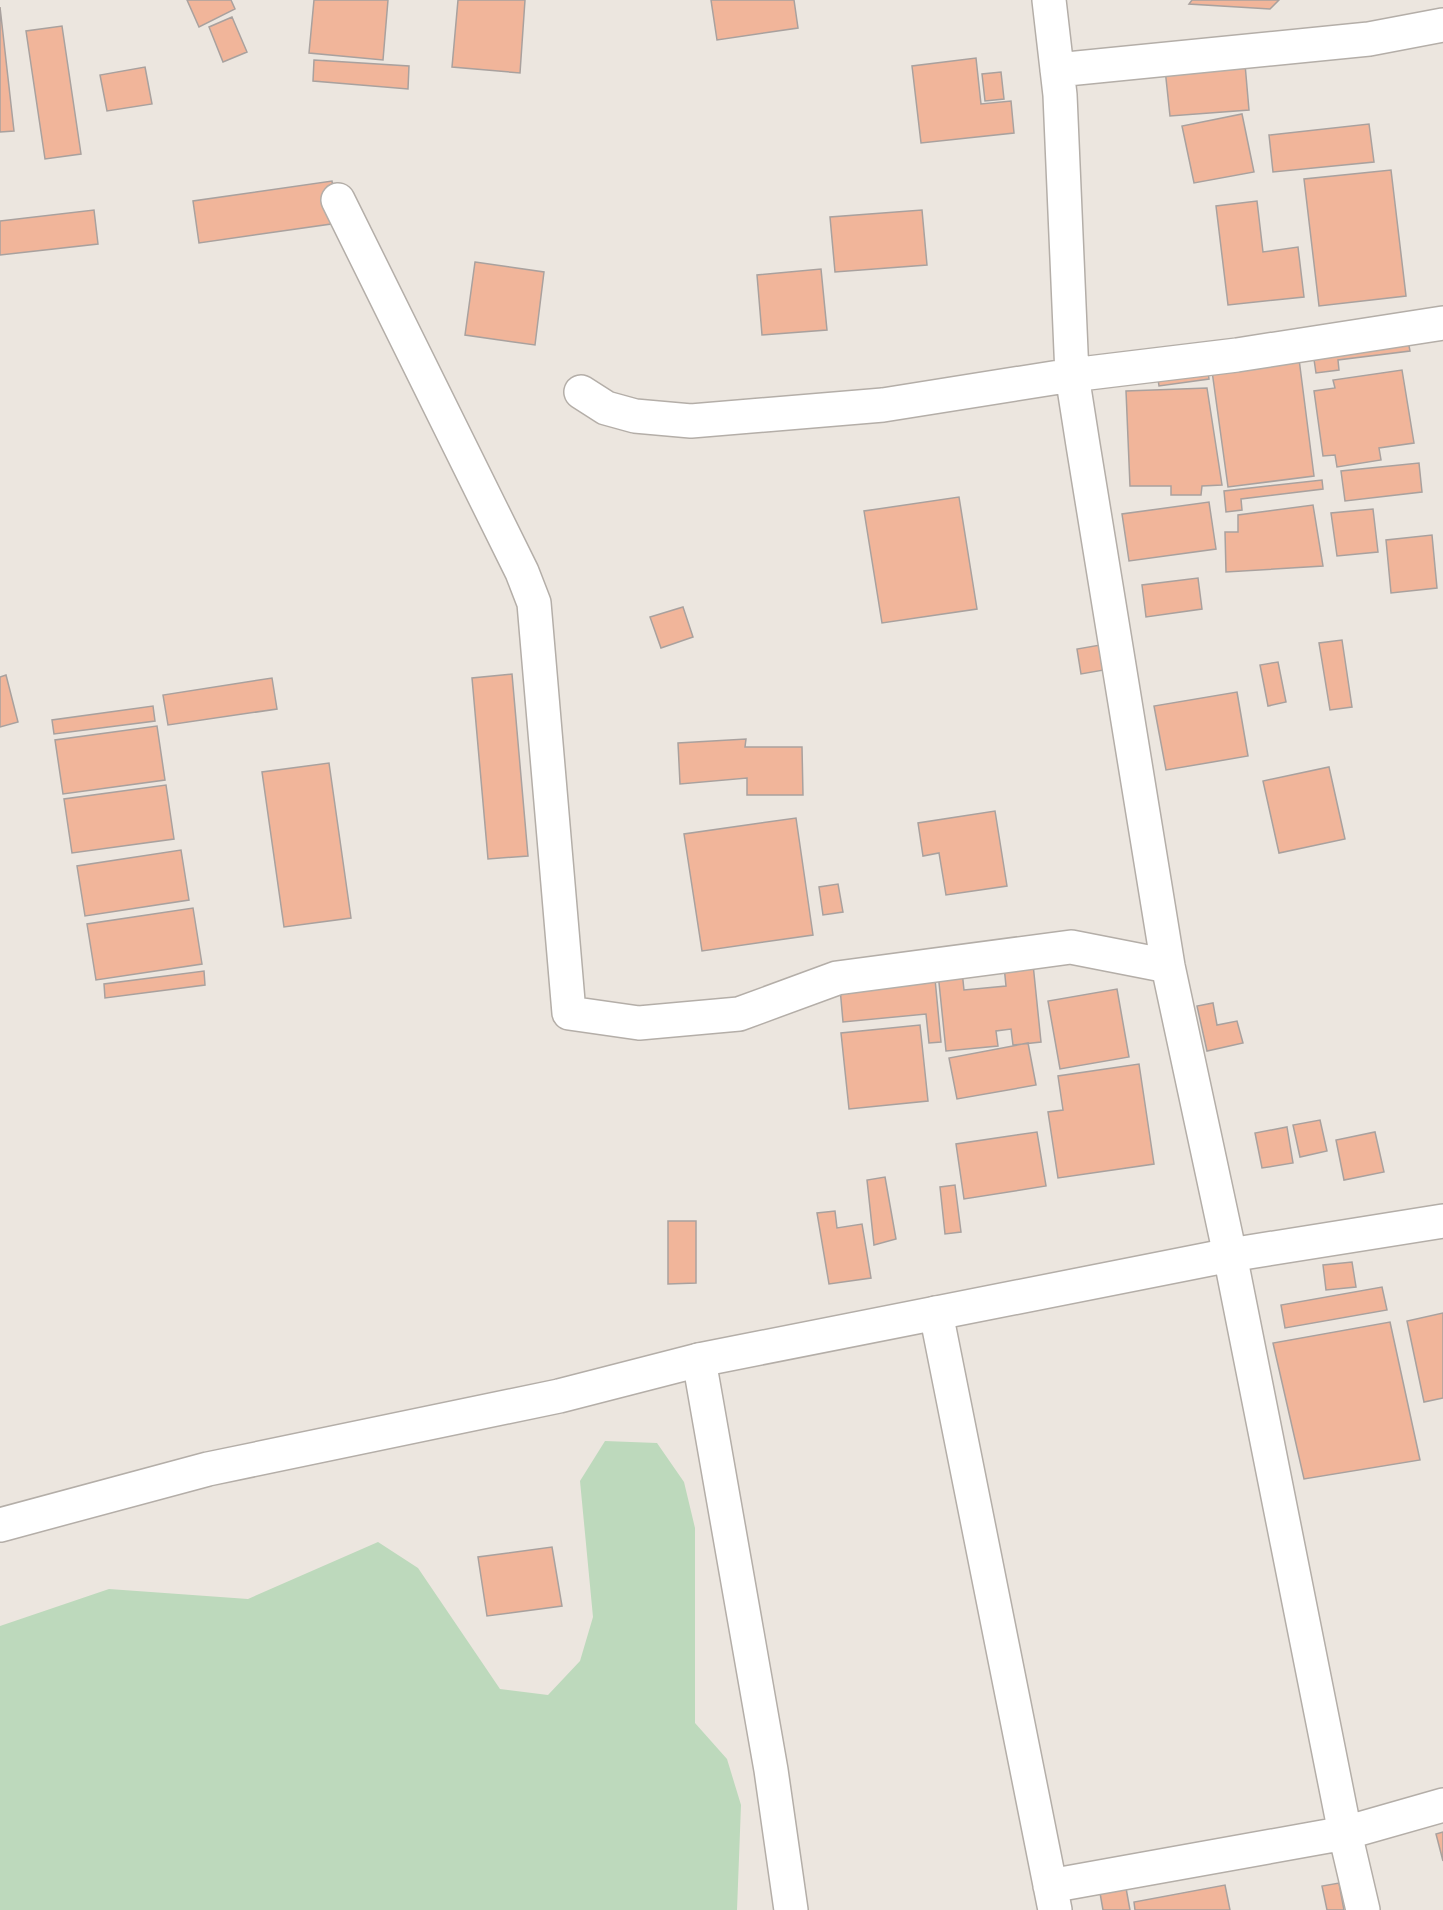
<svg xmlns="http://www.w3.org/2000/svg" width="1443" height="1910" viewBox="0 0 1443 1910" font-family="Lato,sans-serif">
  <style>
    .green { fill: #bdd9bc }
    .building { fill: #f1b59a; stroke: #a9a19e; stroke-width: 1.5 }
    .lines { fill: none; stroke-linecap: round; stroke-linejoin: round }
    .minor-casing { stroke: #b4aea8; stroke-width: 36 }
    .major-casing { stroke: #b4aea8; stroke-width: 36 }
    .minor { stroke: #fff; stroke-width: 33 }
    .major { stroke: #fff; stroke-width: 33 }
  </style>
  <rect width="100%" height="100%" fill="#ece6df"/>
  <!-- green -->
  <path class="green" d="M605 1441 657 1443 684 1482 695 1528V1723L727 1759 741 1805 737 1910H0V1626L109 1589 248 1599 378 1542 418 1568 500 1689 548 1695 580 1661 593 1617 580 1481Z"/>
  <!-- building -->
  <path class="building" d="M187 0H231L235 9 199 27Z
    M314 0H388L383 60 309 53Z
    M458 0H525L520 73 452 67Z
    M711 0H794L798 28 717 40Z
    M1192 0H1279L1270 9 1189 4Z
    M0 7 14 131 0 132Z
    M232 17 247 52 223 62 209 27Z
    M62 26 81 154 45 159 26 31Z
    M976 58 981 104 1011 101 1014 133 921 143 912 66Z
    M314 60 409 66 408 89 313 81Z
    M1245 64 1249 110 1170 116 1165 69Z
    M145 67 152 104 107 111 100 75Z
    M1001 72 1004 99 985 101 982 74Z
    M1242 114 1254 172 1194 183 1182 126Z
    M1369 124 1374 162 1273 172 1269 135Z
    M1391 170 1406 296 1319 306 1304 179Z
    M332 181 338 223 199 243 193 201Z
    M1257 201 1263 252 1298 247 1304 297 1228 305 1216 206Z
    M94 210 98 244 0 255V221Z
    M922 210 927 265 835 272 830 217Z
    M475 262 544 272 535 345 465 335Z
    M821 269 827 330 762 335 757 275Z
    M1407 335 1410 351 1338 360 1339 370 1316 373 1312 346Z
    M1206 359 1209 379 1159 386 1156 366Z
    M1299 359 1314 476 1228 487 1212 371Z
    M1402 370 1414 443 1379 448 1381 460 1337 467 1335 455 1323 456 1314 391 1335 388 1333 380Z
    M1207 388 1222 485 1202 486 1201 495H1171V486H1130L1126 391Z
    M1419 463 1422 492 1345 501 1341 471Z
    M1322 480 1323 489 1241 499 1242 510 1226 512 1224 491Z
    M959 497 977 609 882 623 864 511Z
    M1209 502 1216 549 1129 561 1122 514Z
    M1313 505 1323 566 1226 572 1225 532H1238V515Z
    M1373 509 1378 552 1337 556 1331 513Z
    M1432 535 1437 588 1391 593 1386 540Z
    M1198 578 1202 609 1146 617 1142 585Z
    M683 607 693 637 661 648 650 617Z
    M1342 640 1352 707 1330 710 1319 643Z
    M1100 645 1104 670 1081 674 1077 649Z
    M1278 662 1286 702 1268 706 1260 665Z
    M512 674 528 856 488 859 472 678Z
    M6 675 18 722 0 727V677Z
    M272 678 277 709 168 725 163 695Z
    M1237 692 1248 756 1166 770 1154 706Z
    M153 706 155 721 54 734 52 720Z
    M157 726 165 780 63 794 55 740Z
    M746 739 745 747H802L803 795H747V778L680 784 678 743Z
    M329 763 351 918 284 927 262 772Z
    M1329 767 1345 839 1279 853 1263 781Z
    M166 785 174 839 72 853 64 799Z
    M995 811 1007 886 946 895 939 853 923 856 918 823Z
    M796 818 813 935 702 951 684 834Z
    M181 850 189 900 85 916 77 866Z
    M838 884 843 912 823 915 819 887Z
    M193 908 202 964 96 980 87 924Z
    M1033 964 1041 1042 1013 1045 1011 1029 996 1031 998 1046 946 1051 938 973 962 971 964 990 1006 986 1004 966Z
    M204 971 205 985 105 998 104 984Z
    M935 979 941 1042 929 1043 926 1014 843 1022 840 988Z
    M1117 989 1129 1057 1060 1069 1048 1001Z
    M1213 1003 1217 1025 1237 1021 1243 1043 1207 1051 1197 1006Z
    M920 1025 928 1101 849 1109 841 1033Z
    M1028 1043 1036 1085 957 1099 949 1058Z
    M1139 1064 1154 1164 1058 1178 1048 1112 1063 1110 1058 1076Z
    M1320 1120 1327 1151 1300 1157 1293 1125Z
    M1287 1127 1293 1163 1262 1168 1255 1133Z
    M1037 1132 1046 1186 964 1199 956 1144Z
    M1375 1132 1384 1172 1344 1180 1336 1140Z
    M885 1177 896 1239 874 1245 867 1180Z
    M955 1185 961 1232 945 1234 940 1187Z
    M835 1211 837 1228 862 1224 871 1278 829 1284 817 1213Z
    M668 1221H696V1283L668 1284Z
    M1352 1262 1356 1287 1326 1290 1323 1265Z
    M1382 1287 1387 1310 1285 1328 1281 1305Z
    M1443 1313V1398L1424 1402 1407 1321Z
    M1390 1322 1420 1460 1304 1479 1273 1343Z
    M552 1547 562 1606 487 1616 478 1557Z
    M1443 1832V1861L1436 1834Z
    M1339 1883 1344 1910H1327L1322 1886Z
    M1225 1885 1230 1910H1135L1134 1902Z
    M1126 1888 1130 1910H1103L1100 1893Z"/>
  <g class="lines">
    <!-- minor casing -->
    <g class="minor-casing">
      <path id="minor" d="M1049 0 1060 95 1072 375 1083 445 1168 966 1230 1255 1345 1833 1363 1910
        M1057 70 1369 39 1443 25
        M338 200 522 572 534 603 569 1013 639 1023 739 1014 837 978 1071 947 1168 966
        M581 392 606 408 635 416 691 421 883 405 1072 375 1237 355 1443 323
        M936 1313 1055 1910
        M699 1360 771 1770 791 1910
        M1050 1886 1345 1833 1443 1805"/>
    </g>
    <!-- major casing -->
    <g class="major-casing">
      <path id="major" d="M0 1525 208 1469 559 1396 699 1360 1230 1255 1443 1221"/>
    </g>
    <!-- minor -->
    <use href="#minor" class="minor"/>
    <!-- major -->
    <use href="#major" class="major"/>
  </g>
</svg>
